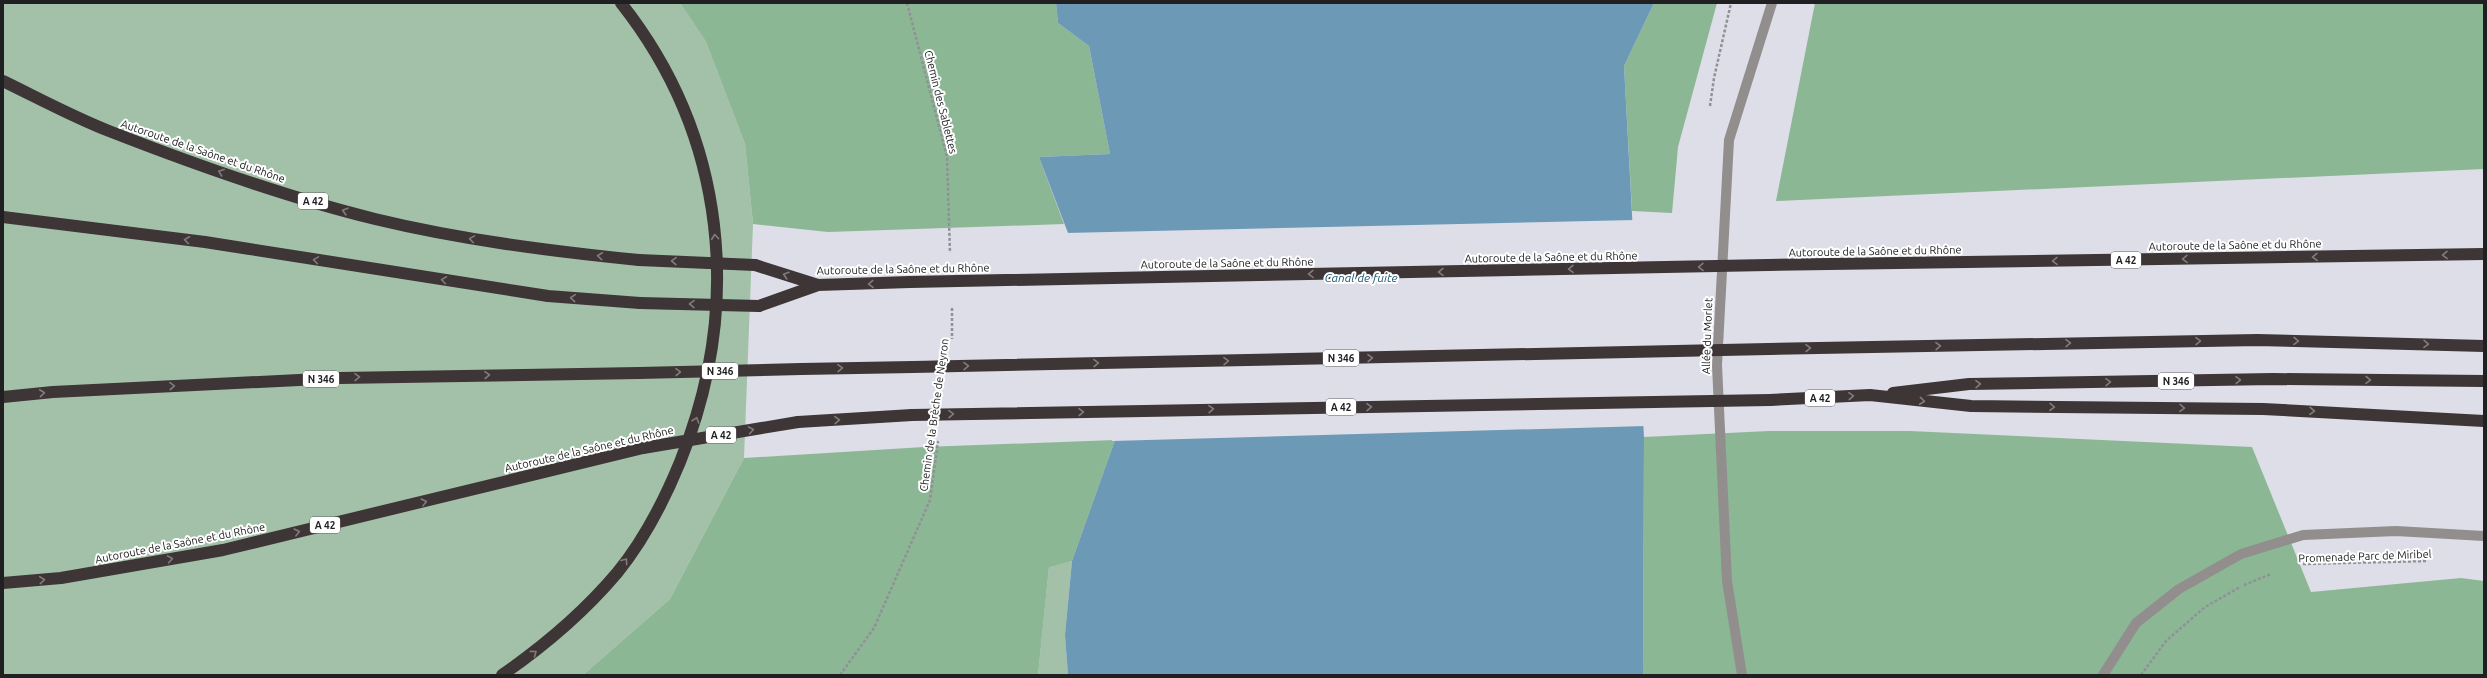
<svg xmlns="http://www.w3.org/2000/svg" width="2487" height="678" viewBox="0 0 2487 678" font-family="Ubuntu,sans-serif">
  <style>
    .green { fill: #a3c1a9 }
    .forest { fill: #8cb795 }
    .water { fill: #6b99b6 }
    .pier { fill: #dddee7 }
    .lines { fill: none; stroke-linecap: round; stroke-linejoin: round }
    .path { stroke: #909197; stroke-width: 2.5; stroke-dasharray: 3 2; stroke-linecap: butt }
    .minor { stroke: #928e8e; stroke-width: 10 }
    .motorway { stroke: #3e3536; stroke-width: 12 }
    .motorway-bridge { stroke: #3e3536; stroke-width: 12 }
    .oneway { stroke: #827c7c }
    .labels { text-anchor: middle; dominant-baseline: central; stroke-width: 4; stroke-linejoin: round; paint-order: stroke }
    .shield { fill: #fff; stroke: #636365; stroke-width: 1 }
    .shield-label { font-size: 10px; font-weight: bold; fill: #202023 }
    .street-label { font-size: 11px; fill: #202023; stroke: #fff }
    .water-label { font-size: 12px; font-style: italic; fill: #1e5675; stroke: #fff }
  </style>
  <rect width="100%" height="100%" fill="#dddee7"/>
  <!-- green -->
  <path class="green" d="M3 3H680L706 42 745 144 753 224 744 458 670 599 583 675H3Z
    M1072 561 1065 635 1068 675H1038L1049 566Z"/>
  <!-- forest -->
  <path class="forest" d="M680 3H1056L1058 23 1089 46 1110 154 1039 157 1064 224 828 232 753 224 745 144 706 42Z
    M1654 3H1717L1678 147 1672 213 1632 211 1624 66Z
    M1815 3H2484V169L1776 201Z
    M1769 431H1910L2252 447 2311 592 2461 578 2484 581V675H1643L1644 437Z
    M1115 440 1072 561 1049 567 1038 675H583L670 599 744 458 924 447Z"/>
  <!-- water -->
  <path class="water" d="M1056 3H1654L1624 66 1644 437 1643 675H1068L1065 635 1072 561 1115 440 1086 280 1039 157 1110 154 1089 46 1058 23Z"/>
  <!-- pier -->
  <path class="pier" d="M1635 220 1646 426 1112 441 1090 350 1084 281 1065 233Z"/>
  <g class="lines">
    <!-- path -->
    <path class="path" d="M907 3 947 157 950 253
      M1710 106 1714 78 1731 3
      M952 308V339
      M2303 564 2428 561
      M2244 585 2271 574
      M840 675 874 628 930 500 938 441
      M2141 675 2166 641 2205 607 2240 587"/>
    <!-- minor -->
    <path class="minor" d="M1742 675 1727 581 1717 365 1729 140 1772 3
      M2103 675 2136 623 2179 589 2241 554 2303 535 2396 531 2484 536"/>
    <!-- motorway -->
    <path class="motorway" d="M3 81C38 98 73 117 109 131 196 165 285 197 375 219 462 240 550 251 639 260
      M3 217 205 242 548 296 640 303
      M755 265 818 285 910 282
      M1768 265 2484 254
      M759 306 818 285
      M1769 349 2257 340 2484 346
      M801 369 913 367
      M1893 393 1969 384 2273 379 2484 381
      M3 397 53 392 339 378 639 373
      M1770 400 1870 395 1971 406 2263 409 2484 421
      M798 422 912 415
      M3 583 61 578 223 550 643 448
      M502 675C544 646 584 612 617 573 644 540 664 501 680 462 743 306 727 137 621 3"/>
    <!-- motorway-bridge -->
    <path class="motorway-bridge" d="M639 260 755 265
      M910 282 1768 265
      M640 303 759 306
      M913 367 1769 349
      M639 373 801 369
      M912 415 1770 400
      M643 448 798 422"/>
  </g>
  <!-- one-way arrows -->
  <defs><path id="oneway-chevron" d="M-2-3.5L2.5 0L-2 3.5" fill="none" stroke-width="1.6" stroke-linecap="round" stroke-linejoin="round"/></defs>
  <g class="oneway">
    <use href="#oneway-chevron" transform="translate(221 172) rotate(-160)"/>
    <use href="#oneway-chevron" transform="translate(345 211) rotate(-164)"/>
    <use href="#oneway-chevron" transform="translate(715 237) rotate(-95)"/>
    <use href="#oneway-chevron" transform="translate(472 239) rotate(-171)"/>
    <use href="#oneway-chevron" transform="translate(187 240) rotate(-172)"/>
    <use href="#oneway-chevron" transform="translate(2445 255) rotate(179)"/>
    <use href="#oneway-chevron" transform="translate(600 256) rotate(-174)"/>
    <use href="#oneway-chevron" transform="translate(2315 257) rotate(179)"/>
    <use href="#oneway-chevron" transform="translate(2185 259) rotate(179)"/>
    <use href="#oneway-chevron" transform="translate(316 260) rotate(-171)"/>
    <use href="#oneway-chevron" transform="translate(674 261) rotate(-178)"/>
    <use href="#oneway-chevron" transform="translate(2055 261) rotate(179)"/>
    <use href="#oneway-chevron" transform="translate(1701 267) rotate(179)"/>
    <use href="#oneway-chevron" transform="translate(1571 269) rotate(179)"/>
    <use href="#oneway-chevron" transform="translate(1441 272) rotate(179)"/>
    <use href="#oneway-chevron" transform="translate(1311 274) rotate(179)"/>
    <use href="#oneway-chevron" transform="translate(786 275) rotate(-162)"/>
    <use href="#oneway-chevron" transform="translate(444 280) rotate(-172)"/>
    <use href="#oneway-chevron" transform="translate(871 284) rotate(178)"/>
    <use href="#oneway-chevron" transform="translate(573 298) rotate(-175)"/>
    <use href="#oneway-chevron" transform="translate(692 304) rotate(-179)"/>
    <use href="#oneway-chevron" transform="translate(2198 341) rotate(-1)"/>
    <use href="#oneway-chevron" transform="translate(2296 341) rotate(1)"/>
    <use href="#oneway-chevron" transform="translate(2068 343) rotate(-1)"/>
    <use href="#oneway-chevron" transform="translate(2426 344) rotate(1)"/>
    <use href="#oneway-chevron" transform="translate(1938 346) rotate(-1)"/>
    <use href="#oneway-chevron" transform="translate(1808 348) rotate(-1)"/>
    <use href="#oneway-chevron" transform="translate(1370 358) rotate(-1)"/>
    <use href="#oneway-chevron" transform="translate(1226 361) rotate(-1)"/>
    <use href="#oneway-chevron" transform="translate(1096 363) rotate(-1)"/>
    <use href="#oneway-chevron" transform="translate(966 366) rotate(-1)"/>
    <use href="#oneway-chevron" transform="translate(840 368) rotate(-1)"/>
    <use href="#oneway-chevron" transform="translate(678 372) rotate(-1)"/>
    <use href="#oneway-chevron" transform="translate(487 375) rotate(-1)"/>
    <use href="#oneway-chevron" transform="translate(357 377) rotate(-1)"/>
    <use href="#oneway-chevron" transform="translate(2238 380) rotate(-1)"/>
    <use href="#oneway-chevron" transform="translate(2368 380) rotate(1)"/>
    <use href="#oneway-chevron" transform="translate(2108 382) rotate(-1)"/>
    <use href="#oneway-chevron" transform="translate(1978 384) rotate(-1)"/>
    <use href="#oneway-chevron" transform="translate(172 386) rotate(-3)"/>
    <use href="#oneway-chevron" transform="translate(42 393) rotate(-6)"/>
    <use href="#oneway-chevron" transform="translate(1851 396) rotate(-3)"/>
    <use href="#oneway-chevron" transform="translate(1922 401) rotate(6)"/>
    <use href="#oneway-chevron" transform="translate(1369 407) rotate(-1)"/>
    <use href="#oneway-chevron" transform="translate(2052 407) rotate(1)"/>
    <use href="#oneway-chevron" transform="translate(2182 408) rotate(1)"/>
    <use href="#oneway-chevron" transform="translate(1211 409) rotate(-1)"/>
    <use href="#oneway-chevron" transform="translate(2312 411) rotate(3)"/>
    <use href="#oneway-chevron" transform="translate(1081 412) rotate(-1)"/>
    <use href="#oneway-chevron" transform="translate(951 414) rotate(-1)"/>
    <use href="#oneway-chevron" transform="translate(696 420) rotate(-71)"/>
    <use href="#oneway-chevron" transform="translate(837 420) rotate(-2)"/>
    <use href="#oneway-chevron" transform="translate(751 430) rotate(-10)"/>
    <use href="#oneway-chevron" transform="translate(424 502) rotate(-14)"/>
    <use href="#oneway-chevron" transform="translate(297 532) rotate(-14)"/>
    <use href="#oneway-chevron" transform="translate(170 559) rotate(-10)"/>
    <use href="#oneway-chevron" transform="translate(625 561) rotate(-54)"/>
    <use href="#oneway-chevron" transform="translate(42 580) rotate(-5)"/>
    <use href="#oneway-chevron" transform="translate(534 653) rotate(-36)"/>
  </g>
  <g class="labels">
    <!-- shield labels -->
    <g class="shield">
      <rect x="298" y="193" width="30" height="16" rx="3"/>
      <rect x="2111" y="252" width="30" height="16" rx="3"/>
      <rect x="1323" y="350" width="36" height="16" rx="3"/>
      <rect x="702" y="363" width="36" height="16" rx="3"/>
      <rect x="303" y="371" width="36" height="16" rx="3"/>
      <rect x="2158" y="373" width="36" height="16" rx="3"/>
      <rect x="1805" y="390" width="30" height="16" rx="3"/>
      <rect x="1326" y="399" width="30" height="16" rx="3"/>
      <rect x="706" y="427" width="30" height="16" rx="3"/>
      <rect x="310" y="517" width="30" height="16" rx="3"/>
    </g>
    <g class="shield-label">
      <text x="313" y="201">A 42</text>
      <text x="2126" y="260">A 42</text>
      <text x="1341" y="358">N 346</text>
      <text x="720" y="371">N 346</text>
      <text x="321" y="379">N 346</text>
      <text x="2176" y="381">N 346</text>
      <text x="1820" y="398">A 42</text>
      <text x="1341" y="407">A 42</text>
      <text x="721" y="435">A 42</text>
      <text x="325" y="525">A 42</text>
    </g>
    <!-- street labels -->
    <g class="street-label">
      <text transform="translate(941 102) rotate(76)">Chemin des Sablettes</text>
      <text transform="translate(203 151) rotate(19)">Autoroute de la Saône et du Rhône</text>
      <text transform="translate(2235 245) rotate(-1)">Autoroute de la Saône et du Rhône</text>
      <text transform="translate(1875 251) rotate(-1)">Autoroute de la Saône et du Rhône</text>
      <text transform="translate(1551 257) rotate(-1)">Autoroute de la Saône et du Rhône</text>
      <text transform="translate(1227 263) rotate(-1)">Autoroute de la Saône et du Rhône</text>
      <text transform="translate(903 269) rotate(-1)">Autoroute de la Saône et du Rhône</text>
      <text transform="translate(1707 336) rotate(-88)">Allée du Morlet</text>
      <text transform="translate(934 415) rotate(-82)">Chemin de la Brèche de Neyron</text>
      <text transform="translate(589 449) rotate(-13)">Autoroute de la Saône et du Rhône</text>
      <text transform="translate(180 543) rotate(-11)">Autoroute de la Saône et du Rhône</text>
      <text transform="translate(2365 556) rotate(-2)">Promenade Parc de Miribel</text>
    </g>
    <!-- water labels -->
    <g class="water-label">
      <text x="1361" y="277">Canal de fuite</text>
    </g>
  </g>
  <!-- border -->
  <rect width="2487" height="678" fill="none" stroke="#202023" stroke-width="8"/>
</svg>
